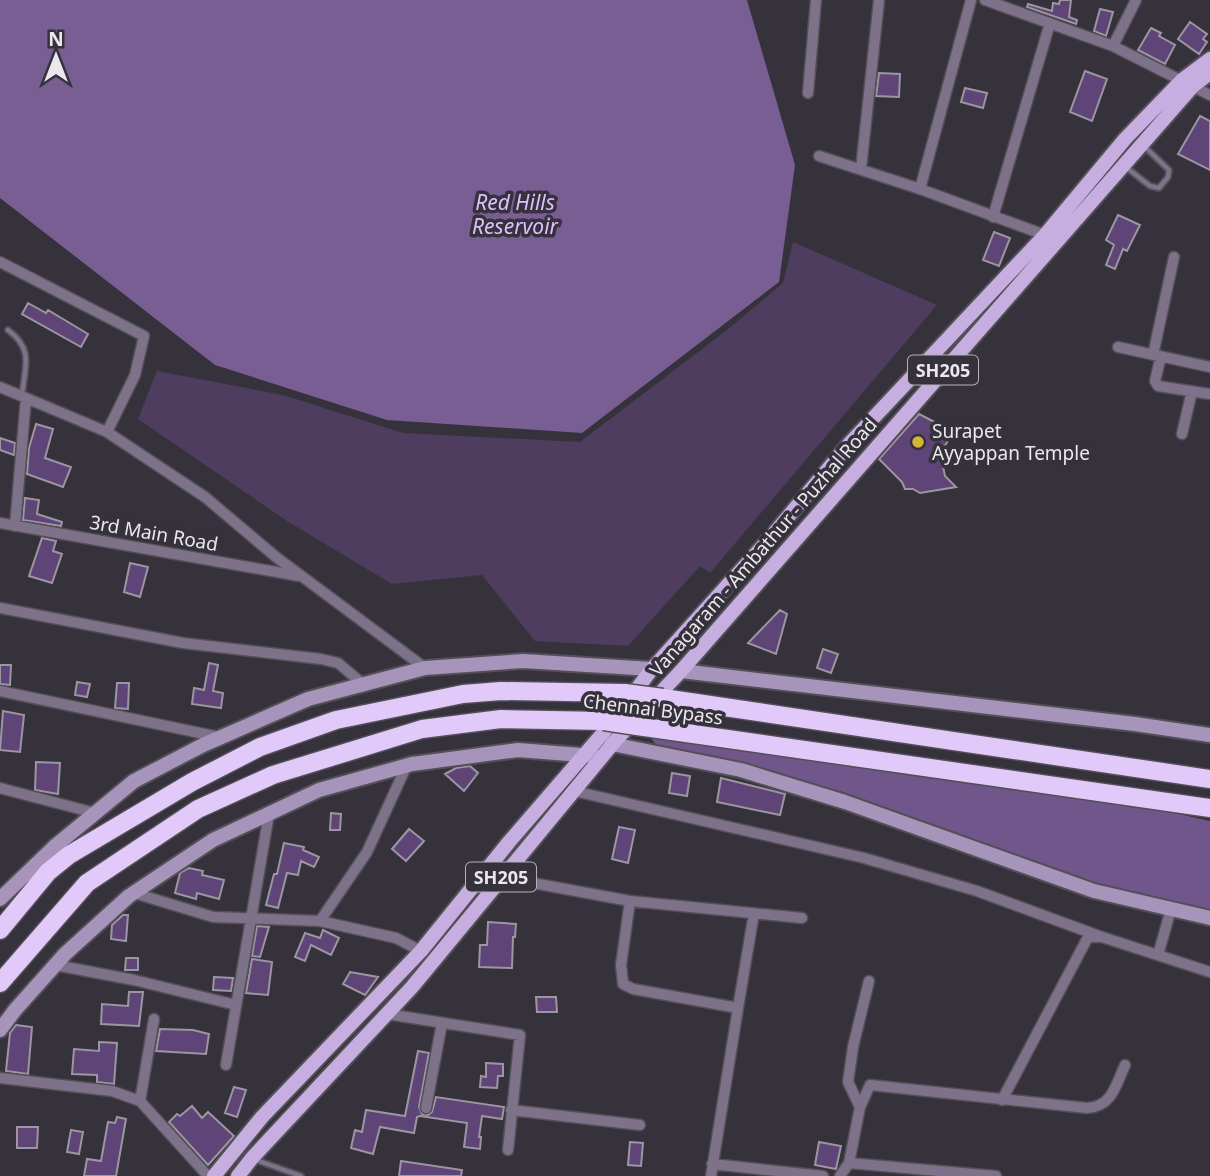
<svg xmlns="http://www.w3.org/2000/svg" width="1210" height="1176" viewBox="0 0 1210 1176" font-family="'Noto Sans',sans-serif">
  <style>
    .green { fill: #4e3d5f }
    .forest { fill: #71568b }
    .water { fill: #795e93 }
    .building { fill: #5f4478; stroke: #9b96a0; stroke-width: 2 }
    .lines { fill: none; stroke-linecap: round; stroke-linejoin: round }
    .lane-casing { stroke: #534f57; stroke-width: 8 }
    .street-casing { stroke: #534f57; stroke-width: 13 }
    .secondary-casing { stroke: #534f57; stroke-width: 18 }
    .primary-casing { stroke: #534f57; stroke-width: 18 }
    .highway-casing { stroke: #534f57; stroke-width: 21 }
    .lane { stroke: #7e728a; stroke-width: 4.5 }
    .street { stroke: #7e728a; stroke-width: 10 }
    .secondary { stroke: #a794bb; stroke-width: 14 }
    .primary { stroke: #c7aee0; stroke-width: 14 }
    .highway { stroke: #e1c9fa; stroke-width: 18 }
    .highway-bridge-casing { stroke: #534f57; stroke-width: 21; stroke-linecap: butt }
    .highway-bridge { stroke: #e1c9fa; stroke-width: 18 }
    .poi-dot { fill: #d2b736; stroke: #36323b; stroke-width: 2.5 }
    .labels { text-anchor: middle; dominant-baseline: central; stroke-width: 7; stroke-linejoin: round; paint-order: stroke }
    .shield { fill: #36323b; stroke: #b4b1b8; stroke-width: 2 }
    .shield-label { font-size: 18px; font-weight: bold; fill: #eae8ed }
    .poi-label { font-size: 19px; fill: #eae8ed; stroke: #36323b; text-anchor: start }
    .street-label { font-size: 19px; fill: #eae8ed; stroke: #36323b }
    .water-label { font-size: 21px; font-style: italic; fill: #ddbefe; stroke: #36323b }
  </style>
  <rect width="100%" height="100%" fill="#36323b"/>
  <!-- green -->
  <path class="green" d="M793 242 937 305 710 573 700 566 628 646 535 641 482 575 392 584 287 521 138 419 157 371 283 395 403 433 580 442 727 330 783 283Z"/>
  <!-- forest -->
  <path class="forest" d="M651 738 1148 807 1210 821V911L1095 884 846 793 741 762 657 746Z"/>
  <!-- water -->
  <path class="water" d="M0 0H747L795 165 779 282 582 433 387 420 215 365 0 198Z"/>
  <!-- building -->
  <path class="building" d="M1060 0H1071L1069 17 1077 20 1076 24 1027 7 1028 4 1052 11 1053 3 1059 4Z
    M1100 9 1113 12 1106 36 1094 31Z
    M1190 22 1207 34 1203 39 1207 42 1199 54 1178 39Z
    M1151 28 1161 33 1159 36 1175 45 1165 64 1138 50Z
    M1085 71 1107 79 1092 121 1070 112Z
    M879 73 900 74 899 97 876 96Z
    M965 88 987 93 983 108 961 102Z
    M1200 116 1210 121V170L1178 154Z
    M1118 215 1140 225 1127 251 1123 249 1115 269 1106 265 1114 245 1106 240Z
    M994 232 1010 238 999 266 983 260Z
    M28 303 46 313 48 310 88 334 81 347 22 314Z
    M919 414 954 432 940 453 945 476 956 487 920 493 913 489H905L902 482 879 459Z
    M36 424 53 429 45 458 71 467 63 487 27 474 29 448Z
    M0 438 15 443 14 455 0 450Z
    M25 498 39 500 37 514 62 522 61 526 23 520Z
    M42 538 56 541 53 551 62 554 52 583 29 576Z
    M130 563 148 567 140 597 124 592Z
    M780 610 787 614 776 654 748 643Z
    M823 649 838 654 831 673 817 668Z
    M209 663 218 665 213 691 223 693 221 708 192 704 194 688 204 690Z
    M0 665H11L10 685 0 684Z
    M77 682 90 684 87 697 75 695Z
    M117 683H129L128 709 115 708Z
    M3 711 24 715 20 752 0 750Z
    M36 762 60 763 58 794 35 790Z
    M470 766 478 773 464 791 445 774 456 768Z
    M672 773 690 776 687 796 669 793Z
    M721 778 785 794 780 815 717 802Z
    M331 813 341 814 340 830H330Z
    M619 827 635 830 628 863 612 859Z
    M409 829 424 841 406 861 392 849Z
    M284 843 304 847 303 850 319 857 314 867 301 861 298 875 287 873 278 908 266 905 274 874H277Z
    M189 868 203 871 202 875 224 880 219 899 197 893 196 899 175 893 180 873Z
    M123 915H128L126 941 111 939 112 925Z
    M488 922 516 924 515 937H513L512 968 479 967 480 945H487Z
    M257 926 269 927 260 957 252 956Z
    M323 930 339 938 331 955 311 945 305 961 295 957 305 933 320 938Z
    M126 958H138V970H125Z
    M252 959 272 962 268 995 246 993Z
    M350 972 378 977 365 995 343 984Z
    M214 977 233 978 231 991 213 990Z
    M129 992H143L139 1026 101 1024 102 1004 128 1006Z
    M536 997H556L557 1012H537Z
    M16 1025 32 1027 28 1074 6 1071 10 1033Z
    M160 1029 193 1030 209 1034 206 1054 156 1051Z
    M99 1042 117 1043 114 1084 97 1082V1075L72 1074 74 1049 99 1051Z
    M418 1051 429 1053 419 1107 422 1114 428 1115 432 1112 436 1097 504 1107 502 1119 482 1116 479 1137H481L480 1149 464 1147 467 1123 420 1116 417 1117 414 1133 380 1127 373 1154 351 1148 355 1130 362 1132 366 1110 405 1116Z
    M486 1063 503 1064V1076H498L497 1088 480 1087 481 1076 486 1077Z
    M234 1087 246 1090 237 1117 225 1113Z
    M192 1106 202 1118 208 1112 234 1136 208 1165 169 1122 177 1114 180 1116Z
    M117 1117 126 1119 116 1176H84L87 1159 101 1161 108 1122 115 1123Z
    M17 1127H38L37 1148H17Z
    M71 1130 83 1132 79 1154 67 1152Z
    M630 1142 643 1143 641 1166 628 1165Z
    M819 1142 841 1146 836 1169 815 1165Z
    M401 1161 462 1170 461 1176H399Z"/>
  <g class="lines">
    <!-- lane casing -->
    <g class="lane-casing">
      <path id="lane" d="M1127 168 1150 186 1159 188 1168 177 1169 170 1145 147
        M8 330C34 349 25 367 22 395
        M256 1160 301 1176"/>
    </g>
    <!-- street casing -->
    <g class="street-casing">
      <path id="street" d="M985 0 1113 46 1210 95
        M1113 46 1136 0
        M808 93 816 0
        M819 156 920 189 1045 235
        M861 169 879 0
        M920 189 971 0
        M993 217 1050 23
        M0 262 144 336 135 375 107 432
        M1118 347 1210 367
        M1153 355 1174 257
        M1161 356 1155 381 1158 386 1210 394
        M0 387 107 432 205 497 276 557 425 668
        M1182 434 1192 391
        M0 523 299 576
        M15 526 26 398
        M0 608 183 643 321 659 338 663 363 684
        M0 691 219 737
        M0 788 95 813
        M574 791 864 858 977 891 1102 937
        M501 877 630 901 621 965 623 984 633 989 738 1008 711 1176
        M134 893 213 917 320 921 396 938 421 951
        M630 901 802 918
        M320 921 367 852 407 765
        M1158 955 1171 909
        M55 965 134 980 236 1005
        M738 1008 754 913
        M387 1014 520 1035 508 1150
        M226 1065 269 814
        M0 1078 112 1091 140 1101 208 1176
        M1002 1100 1088 937H1102L1210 972
        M140 1101 154 1019
        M860 1107 848 1082 853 1047 869 981
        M426 1108 442 1023
        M511 1110 640 1125
        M849 1163 996 1176
        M712 1164 823 1176
        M840 1176 849 1163 860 1107 870 1085 1087 1108C1112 1107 1116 1085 1125 1065"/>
    </g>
    <!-- secondary casing -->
    <g class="secondary-casing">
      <path id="secondary" d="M681 671 1135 724 1210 735
        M612 744 741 770 845 802 1094 891 1210 918
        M0 899 54 847 134 781 203 745 308 699 425 668 523 661 652 669
        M0 1030 15 1010 65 954 129 896 213 840 319 790 412 764 518 750 594 756"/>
    </g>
    <!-- primary casing -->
    <g class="primary-casing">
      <path id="primary" d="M214 1176 262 1117 421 951 509 842 604 732 652 669 771 537 849 444 1045 235 1125 139 1182 80 1210 59
        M238 1176 252 1158 412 987 615 741 681 671 1193 86 1210 73"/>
    </g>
    <!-- highway casing -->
    <g class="highway-casing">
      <path id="highway" d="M663 698 1210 779
        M637 726 1210 808
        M0 930 48 872 69 855 192 782 260 747 336 720 463 694 501 691 625 693
        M0 983 87 883 198 809 273 775 422 729 501 719 604 721"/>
    </g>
    <!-- lane -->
    <use href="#lane" class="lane"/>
    <!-- street -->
    <use href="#street" class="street"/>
    <!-- secondary -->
    <use href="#secondary" class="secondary"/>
    <!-- primary -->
    <use href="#primary" class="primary"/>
    <!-- highway -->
    <use href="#highway" class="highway"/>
    <!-- highway-bridge casing -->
    <g class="highway-bridge-casing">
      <path id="highway-bridge" d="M625 693 663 698
        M604 721 637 726"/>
    </g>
    <!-- highway-bridge -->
    <use href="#highway-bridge" class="highway-bridge"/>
  </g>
  <!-- markers -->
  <circle class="poi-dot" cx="918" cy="442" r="7"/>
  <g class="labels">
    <!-- shield labels -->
    <g class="shield">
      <rect x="908" y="355.5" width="70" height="29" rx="5"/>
      <rect x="466" y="862.5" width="70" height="29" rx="5"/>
    </g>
    <g class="shield-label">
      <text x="943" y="370">SH205</text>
      <text x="501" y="877">SH205</text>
    </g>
    <!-- poi labels -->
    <g class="poi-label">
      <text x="932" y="431">Surapet<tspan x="932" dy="22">Ayyappan Temple</tspan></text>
    </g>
    <!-- street labels -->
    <g class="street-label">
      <text transform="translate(154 533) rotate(10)">3rd Main Road</text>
      <text transform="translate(763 547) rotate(-49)">Vanagaram - Ambathur - Puzhal Road</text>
      <text transform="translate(653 709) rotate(7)">Chennai Bypass</text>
    </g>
    <!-- water labels -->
    <g class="water-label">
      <text x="515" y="202">Red Hills<tspan x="515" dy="24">Reservoir</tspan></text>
    </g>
  </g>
  <!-- north arrow -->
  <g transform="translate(56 56)" stroke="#36323b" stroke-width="5" paint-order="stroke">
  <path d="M0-5L12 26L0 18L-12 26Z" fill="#eae8ed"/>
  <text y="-10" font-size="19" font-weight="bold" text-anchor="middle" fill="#eae8ed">N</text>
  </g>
</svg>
